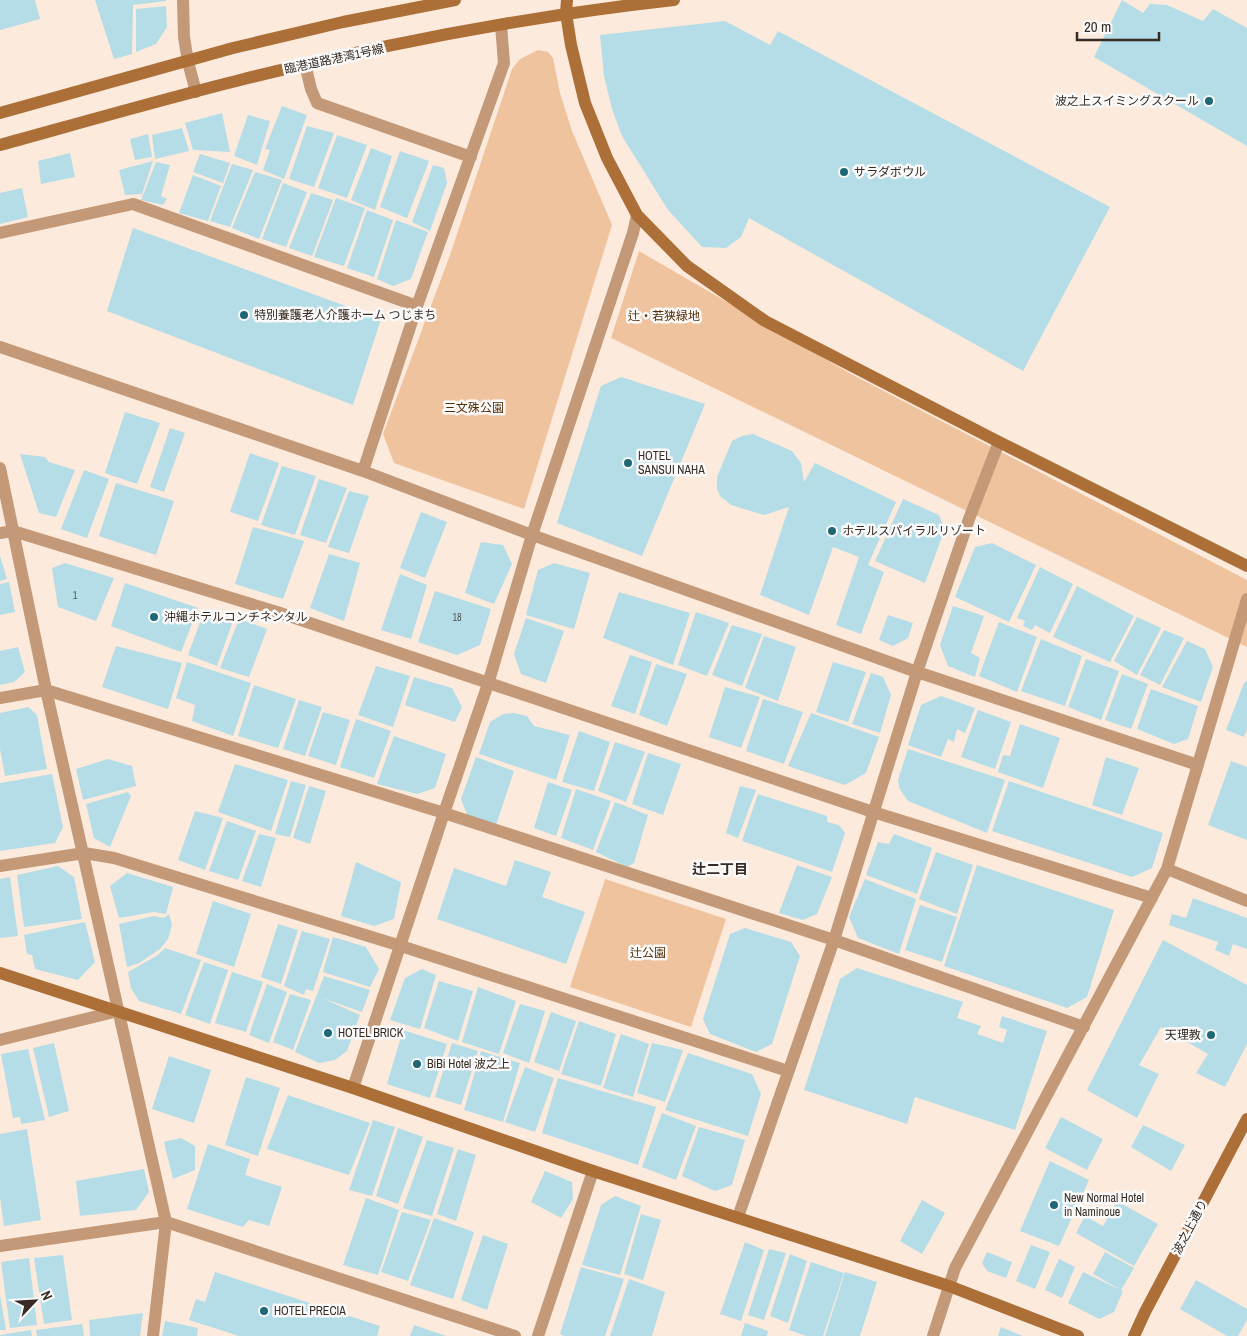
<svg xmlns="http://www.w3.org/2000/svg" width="1247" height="1336" viewBox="0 0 1247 1336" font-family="'Archivo Narrow','Noto Sans JP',sans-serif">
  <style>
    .green { fill: #f0c39f }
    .building { fill: #b4dde7 }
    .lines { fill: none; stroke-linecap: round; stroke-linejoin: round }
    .street { stroke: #c49977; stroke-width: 12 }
    .secondary { stroke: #ad6f38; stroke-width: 12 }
    .poi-dot { fill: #1f6775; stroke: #fafafa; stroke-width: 2 }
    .labels { text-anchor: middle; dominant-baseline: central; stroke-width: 5; stroke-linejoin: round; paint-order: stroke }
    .number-label { font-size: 10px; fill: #565854 }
    .street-label { font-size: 12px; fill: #372b23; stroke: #fafafa }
    .poi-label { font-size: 12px; fill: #372b23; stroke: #fafafa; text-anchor: start }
    .park-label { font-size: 12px; fill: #542e06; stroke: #fafafa }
    .neighbourhood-label { font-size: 14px; font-weight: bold; fill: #372b23; stroke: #fafafa }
  </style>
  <rect width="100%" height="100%" fill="#fceadc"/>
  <!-- green -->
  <path class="green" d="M538 50 548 52 553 58 560 93 572 131 612 225 524 509 394 463 383 434 450 255 512 69 520 59Z
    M639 251 851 374 1247 580V647L611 338Z
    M605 879 726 919 691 1027 570 987Z"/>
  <!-- building -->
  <path class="building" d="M0 0H35L40 19 0 30Z
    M95 0H166V1L133 5 132 54 114 59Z
    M1122 0 1143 13 1150 4 1167 5 1203 21 1213 9 1247 28V146L1094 57Z
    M166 6 167 27 156 44 136 52V9Z
    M725 21 770 45 778 31 1110 207 1023 371 749 218 741 237 726 248 702 247 668 210 622 136 612 109 604 76 600 35Z
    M282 106 307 115 284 179 263 170 270 150 265 149Z
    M222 113 230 152 193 150 185 123Z
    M248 115 270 121 257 165 234 156Z
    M307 126 334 133 314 187 289 179Z
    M182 128 189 151 155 159 152 135Z
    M148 134 152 157 135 160 130 139Z
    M337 135 367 145 347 198 318 188Z
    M371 148 392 156 375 210 351 200Z
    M400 151 429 161 407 218 380 207Z
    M70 153 75 177 41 184 38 161Z
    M200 154 230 163 223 183 193 172Z
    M153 161 142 194 125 195 119 170Z
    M156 162 170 165 161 196 167 199 163 205 141 200Z
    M232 164 253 170 230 227 210 221Z
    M433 165 444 168 447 183 430 231 412 222Z
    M255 172 282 180 259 239 232 228Z
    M193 175 221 186 208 221 179 213Z
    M283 183 307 192 286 247 262 239Z
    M22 188 28 217 0 224V193Z
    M311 193 333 200 312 256 289 248Z
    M336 198 365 208 344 266 314 257Z
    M367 210 393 220 374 277 347 268Z
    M396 220 428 232 411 279 393 286 377 279Z
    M133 228 381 319 353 405 107 311Z
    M621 377 705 404 642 556 557 523 601 386Z
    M125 412 160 423 137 484 105 473Z
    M170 428 185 433 164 492 150 487Z
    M753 434 792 451 801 463 804 482 815 463 896 502 868 565 884 572 861 634 836 625 859 557 833 547 809 615 760 595 789 507 764 515 731 505 720 496 717 489V477L732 441 742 436Z
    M250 453 279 463 258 521 230 512Z
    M20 454 45 457 49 462 75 470 56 517 39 513Z
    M282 466 316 476 295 535 261 525Z
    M84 470 109 479 87 538 61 529Z
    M319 479 347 488 326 543 300 535Z
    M116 483 174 501 156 555 99 536Z
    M349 491 369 496 349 553 328 547Z
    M903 499 939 515 945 529 925 583 875 561Z
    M421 512 447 522 425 578 400 568Z
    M253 527 304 541 283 599 235 584Z
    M481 542 503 545 512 564 494 604 465 593Z
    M992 543 1036 565 1009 622 955 597 975 547Z
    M329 554 360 563 344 621 310 608Z
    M0 556 7 579 0 581Z
    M65 563 114 578 96 621 58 607 52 568Z
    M554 563 590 573 574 629 526 615 538 570Z
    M1040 567 1073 584 1050 633 1035 625 1032 630 1023 626 1025 621 1017 618Z
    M400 574 427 585 411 639 381 630Z
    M9 582 15 612 0 615V584Z
    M125 583 198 608 181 652 111 626Z
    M1077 586 1134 616 1110 662 1053 637Z
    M435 591 491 609 480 645 457 655 418 642Z
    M619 592 690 613 673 665 603 638Z
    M953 606 984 616 971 653 980 658 975 677 948 666 940 645Z
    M205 609 234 618 217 666 188 655Z
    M696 612 729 623 707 676 678 665Z
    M888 615 913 623 908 638 893 646 879 640Z
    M1137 617 1161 628 1137 675 1114 661Z
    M526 618 564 631 546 683 521 674 514 654Z
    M239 619 267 629 249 677 220 668Z
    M999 622 1037 637 1017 692 979 676Z
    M732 625 762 634 742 686 712 675Z
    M1164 630 1184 638 1160 685 1140 675Z
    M764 636 796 647 778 701 745 688Z
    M1041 639 1082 656 1065 706 1021 691Z
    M1187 641 1205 649 1213 667 1201 702 1162 687Z
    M116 646 182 663 168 709 102 687Z
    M18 647 25 672 14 682 0 685V651Z
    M630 655 652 662 635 714 611 706Z
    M1086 659 1119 671 1101 720 1068 707Z
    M187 662 251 683 233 736 192 721 195 705 176 698Z
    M833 662 866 672 848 722 816 712Z
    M656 664 687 674 667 726 639 715Z
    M376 666 410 676 393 727 358 715Z
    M871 673 883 677 891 695 880 733 852 724Z
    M1122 674 1148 684 1131 729 1105 720Z
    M414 677 452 688 462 707 455 722 405 705Z
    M1247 681V729L1244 737 1226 730 1244 683Z
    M254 685 296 699 278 748 238 736Z
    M725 687 760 697 741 748 709 737Z
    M1151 689 1198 706 1188 739 1174 744 1137 729Z
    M941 696 975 708 965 733 957 729 954 742 948 739 941 757 908 745 921 705Z
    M763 699 803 712 784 764 746 751Z
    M299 700 322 707 305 756 283 749Z
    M28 707 37 715 47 769 5 776 0 749V713Z
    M978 710 1011 722 995 769 961 757Z
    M323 712 350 720 336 765 308 756Z
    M514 713 527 716 534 726 570 735 556 780 479 754 490 722 503 714Z
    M811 713 879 737 866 773 845 785 788 766Z
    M356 719 391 731 374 778 340 767Z
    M1020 724 1060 738 1043 788 998 772 1003 755 1010 756Z
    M579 731 610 742 594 791 562 782Z
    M394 736 446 754 435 788 417 794 377 784Z
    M615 742 645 752 626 802 598 791Z
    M908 749 1005 780 987 833 908 801 899 788 898 780Z
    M648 753 681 764 663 815 632 804Z
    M476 757 514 771 496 825 468 817 461 799Z
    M1106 757 1139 768 1122 815 1092 805Z
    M108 759 132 766 136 786 83 800 76 769Z
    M1231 761 1247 767V840L1208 825Z
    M235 764 288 780 271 831 218 812Z
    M52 774 63 827 55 843 0 851V783Z
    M291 781 306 785 290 837 275 834Z
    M1009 781 1163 833 1152 868 1132 877 992 831Z
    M548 782 572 790 556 836 534 828Z
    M309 786 326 791 310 844 293 838Z
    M740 786 756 790 738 838 726 833Z
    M576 789 611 801 593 850 561 838Z
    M128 792 131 796 110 847 94 838 86 804Z
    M758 794 827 816V822L839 825 845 833 832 872 742 841Z
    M615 802 648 815 634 863 627 867 596 852Z
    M195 811 223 818 205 870 178 860Z
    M227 821 256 831 238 880 209 871Z
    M259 834 276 838 261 887 242 881Z
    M894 834 932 848 917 894 866 875 878 842 889 844Z
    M936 852 973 865 957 914 919 899Z
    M515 860 551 872 542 897 585 912 566 964 437 919 454 868 506 886Z
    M356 862 401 882 394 919 374 926 341 916Z
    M797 865 832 877 817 914 803 920 779 913Z
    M977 865 1114 910 1087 997 1067 1008 944 966Z
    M58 866 74 877 82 919 24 927 17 875Z
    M127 873 173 887 166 914 154 912 119 918 110 886Z
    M10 877 18 936 0 938V879Z
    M865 879 916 899 899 954 858 938 849 917Z
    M1193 898 1247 918V949L1233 944 1229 956 1215 950 1218 942 1169 925 1172 914 1186 918Z
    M213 901 251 914 234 967 196 954Z
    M920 905 957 917 942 962 905 950Z
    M169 914 172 925 168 939 160 949 139 963 127 967 119 924 154 916 164 918Z
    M85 922 95 962 78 980 35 969 32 955 27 954 24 935Z
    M278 924 298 930 281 984 261 977Z
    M745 928 791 942 800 956 772 1044 756 1052 710 1034 703 1019 730 934Z
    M302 931 330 939 313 991 306 989 304 995 284 986Z
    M333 937 366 947 379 969 370 987 323 972Z
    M1163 940 1247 985V1044L1225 1087 1196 1073 1208 1054 1161 1027 1139 1065 1159 1074 1137 1118 1087 1090Z
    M165 948 201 960 181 1014 139 1001 131 988 128 972 158 955Z
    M204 962 228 970 210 1024 185 1015Z
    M857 968 963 1002 957 1018 981 1026 977 1034 1003 1043 1007 1030 999 1027 1002 1016 1047 1031 1015 1130 915 1097 907 1124 804 1090 840 979Z
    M422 969 436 975 420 1029 390 1020 405 978Z
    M232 972 263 982 246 1032 215 1023Z
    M324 976 370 990 362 1012 322 998 360 1015 347 1051 335 1060 319 1063 295 1052Z
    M439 981 473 991 458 1041 424 1028Z
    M267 984 287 992 269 1043 249 1035Z
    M478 987 516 1001 499 1054 462 1042Z
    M290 994 311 1000 293 1050 273 1042Z
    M520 1004 545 1011 529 1063 503 1053Z
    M551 1012 576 1021 559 1071 534 1062Z
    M579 1021 616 1034 601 1086 561 1074Z
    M403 1030 447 1044 430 1098 387 1084Z
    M621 1034 649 1044 633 1097 603 1088Z
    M54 1043 69 1111 49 1117 33 1048Z
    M452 1043 478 1051 461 1105 435 1097Z
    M652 1043 683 1050 665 1102 637 1093Z
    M28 1049 45 1120 21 1124 20 1117 13 1118 1 1054Z
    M481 1051 520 1063 503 1122 464 1110Z
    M688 1053 752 1074 761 1094 748 1136 665 1110Z
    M169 1056 211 1070 194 1123 152 1109Z
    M525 1067 554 1078 535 1132 505 1122Z
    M246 1077 280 1088 258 1156 225 1145Z
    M558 1078 656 1107 638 1165 542 1133Z
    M288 1095 370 1123 349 1175 267 1149Z
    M662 1113 696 1126 676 1180 642 1167Z
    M1061 1117 1103 1139 1087 1170 1045 1148Z
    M373 1120 395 1127 372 1196 349 1190Z
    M1143 1125 1185 1145 1171 1171 1131 1147Z
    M699 1127 745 1140 732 1185 715 1191 682 1176Z
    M398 1128 423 1137 398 1204 376 1196Z
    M27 1129 41 1220 4 1226 0 1197V1134Z
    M181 1138 195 1146V1170L173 1179 164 1142Z
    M427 1140 454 1148 432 1216 403 1208Z
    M208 1144 250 1159 245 1175 282 1187 269 1226 249 1220 243 1227 187 1209Z
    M458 1149 476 1155 456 1221 437 1214Z
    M1050 1161 1089 1180 1059 1246 1020 1231Z
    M144 1169 149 1192 136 1210 80 1216 76 1181Z
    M545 1171 572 1182 573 1199 561 1218 531 1202Z
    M615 1196 641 1206 620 1275 582 1265 601 1205Z
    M366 1198 399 1210 378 1275 343 1265Z
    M922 1200 945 1213 922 1254 900 1241Z
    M1117 1201 1158 1224 1134 1266 1076 1233 1085 1216 1103 1226Z
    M402 1212 431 1220 408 1281 381 1272Z
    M641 1214 661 1220 643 1280 624 1274Z
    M434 1218 474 1232 453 1299 410 1285Z
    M483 1235 508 1244 487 1310 461 1300Z
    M745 1242 764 1250 741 1321 720 1314Z
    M1031 1245 1050 1252 1035 1289 1016 1281Z
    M769 1249 786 1253 764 1320 748 1315Z
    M987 1252 1012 1262 1006 1278 987 1271 982 1263Z
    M1105 1252 1134 1268 1121 1290 1093 1274Z
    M790 1254 807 1261 788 1323 770 1316Z
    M63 1255 72 1320 44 1324 34 1258Z
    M29 1258 37 1325 10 1328 1 1262Z
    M1059 1259 1075 1267 1062 1298 1045 1290Z
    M811 1262 844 1273 823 1336H806L789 1330Z
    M581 1267 624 1279 605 1336H564L560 1334Z
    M215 1272 380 1326 377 1336H239L189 1320 196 1299 205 1302Z
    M845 1272 877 1282 860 1336H825Z
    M1083 1272 1123 1291 1114 1312 1099 1319 1068 1303Z
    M629 1279 665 1292 652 1336H610Z
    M1196 1280 1247 1309V1320L1238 1336H1227L1180 1309Z
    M0 1295 6 1330H0Z
    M143 1313 140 1336H90L89 1320Z
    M165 1321 198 1328 197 1336H162Z
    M745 1323 768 1331 767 1336H741Z
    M82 1324 84 1336H37L36 1330Z
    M414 1325 446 1336H410Z
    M1001 1327 1023 1336H998Z
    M31 1330 32 1336H0V1335Z"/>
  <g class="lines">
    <!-- street -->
    <path class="street" d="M183 0 184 37 188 62 196 92
      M305 64 311 89 317 103 471 157
      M0 233 133 204 417 306
      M0 347 363 471 532 535 917 672 1198 765
      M0 468 46 690 166 1222 153 1336
      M363 471 417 306 504 63 501 25
      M0 533 13 531 277 612 873 812 1152 898
      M0 698 46 690 444 813 834 940 1084 1027
      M0 866 84 853 114 858 401 946 788 1071
      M1167 869 1247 901
      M0 1040 118 1011
      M353 1088 444 813 488 684 532 535 633 233 637 215
      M738 1217 834 940 917 672 969 519 999 442
      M0 1246 166 1222 515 1336
      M538 1336 593 1171
      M933 1336 955 1268 1167 869 1247 599"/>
    <!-- secondary -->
    <path class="secondary" d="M567 0 566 13 571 45 585 103 607 158 637 215 687 266 765 321 999 442 1247 566
      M0 113 233 48 343 22 455 0
      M0 145C80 123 160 100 240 80 383 44 528 16 674 0
      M0 973 353 1088 593 1171 949 1286 1078 1336
      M1134 1336 1145 1312 1247 1119"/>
  </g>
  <!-- markers -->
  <g class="poi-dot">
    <circle cx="1209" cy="101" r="5"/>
    <circle cx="844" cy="172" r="5"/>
    <circle cx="244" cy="315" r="5"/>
    <circle cx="628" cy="463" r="5"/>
    <circle cx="832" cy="531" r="5"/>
    <circle cx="154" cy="617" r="5"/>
    <circle cx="328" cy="1033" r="5"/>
    <circle cx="1211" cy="1035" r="5"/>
    <circle cx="417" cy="1064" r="5"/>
    <circle cx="1054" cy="1205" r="5"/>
    <circle cx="264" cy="1311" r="5"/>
  </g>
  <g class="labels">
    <!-- number labels -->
    <g class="number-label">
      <text x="75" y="595">1</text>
      <text x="457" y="617">18</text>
    </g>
    <!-- street labels -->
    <g class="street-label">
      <text transform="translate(334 59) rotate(-12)">臨港道路港湾1号線</text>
      <text transform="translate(1190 1227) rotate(-62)">波之上通り</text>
    </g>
    <!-- poi labels -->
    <g class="poi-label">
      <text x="1199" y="101" text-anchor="end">波之上スイミングスクール</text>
      <text x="854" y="172">サラダボウル</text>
      <text x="254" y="315">特別養護老人介護ホーム つじまち</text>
      <text x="638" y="456">HOTEL<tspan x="638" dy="14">SANSUI NAHA</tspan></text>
      <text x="842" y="531">ホテルスパイラルリゾート</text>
      <text x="164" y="617">沖縄ホテルコンチネンタル</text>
      <text x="338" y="1033">HOTEL BRICK</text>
      <text x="1201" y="1035" text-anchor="end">天理教</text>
      <text x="427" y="1064">BiBi Hotel 波之上</text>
      <text x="1064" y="1198">New Normal Hotel<tspan x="1064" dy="14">in Naminoue</tspan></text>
      <text x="274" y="1311">HOTEL PRECIA</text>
    </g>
    <!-- park labels -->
    <g class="park-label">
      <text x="664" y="316">辻・若狭緑地</text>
      <text x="474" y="408">三文殊公園</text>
      <text x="648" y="953">辻公園</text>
    </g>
    <!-- neighbourhood labels -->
    <g class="neighbourhood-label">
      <text x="720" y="869">辻二丁目</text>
    </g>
  </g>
  <!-- north arrow -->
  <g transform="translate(35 1301) rotate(65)" stroke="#fafafa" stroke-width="4" paint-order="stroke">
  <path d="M0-4L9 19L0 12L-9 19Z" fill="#372b23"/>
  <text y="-8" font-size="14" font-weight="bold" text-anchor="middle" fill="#372b23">N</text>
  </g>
  <!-- scale -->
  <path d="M1077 32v8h82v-8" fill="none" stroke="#372b23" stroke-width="2.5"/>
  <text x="1084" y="32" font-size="15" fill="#372b23" stroke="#fafafa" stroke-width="4" paint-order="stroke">20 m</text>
</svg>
